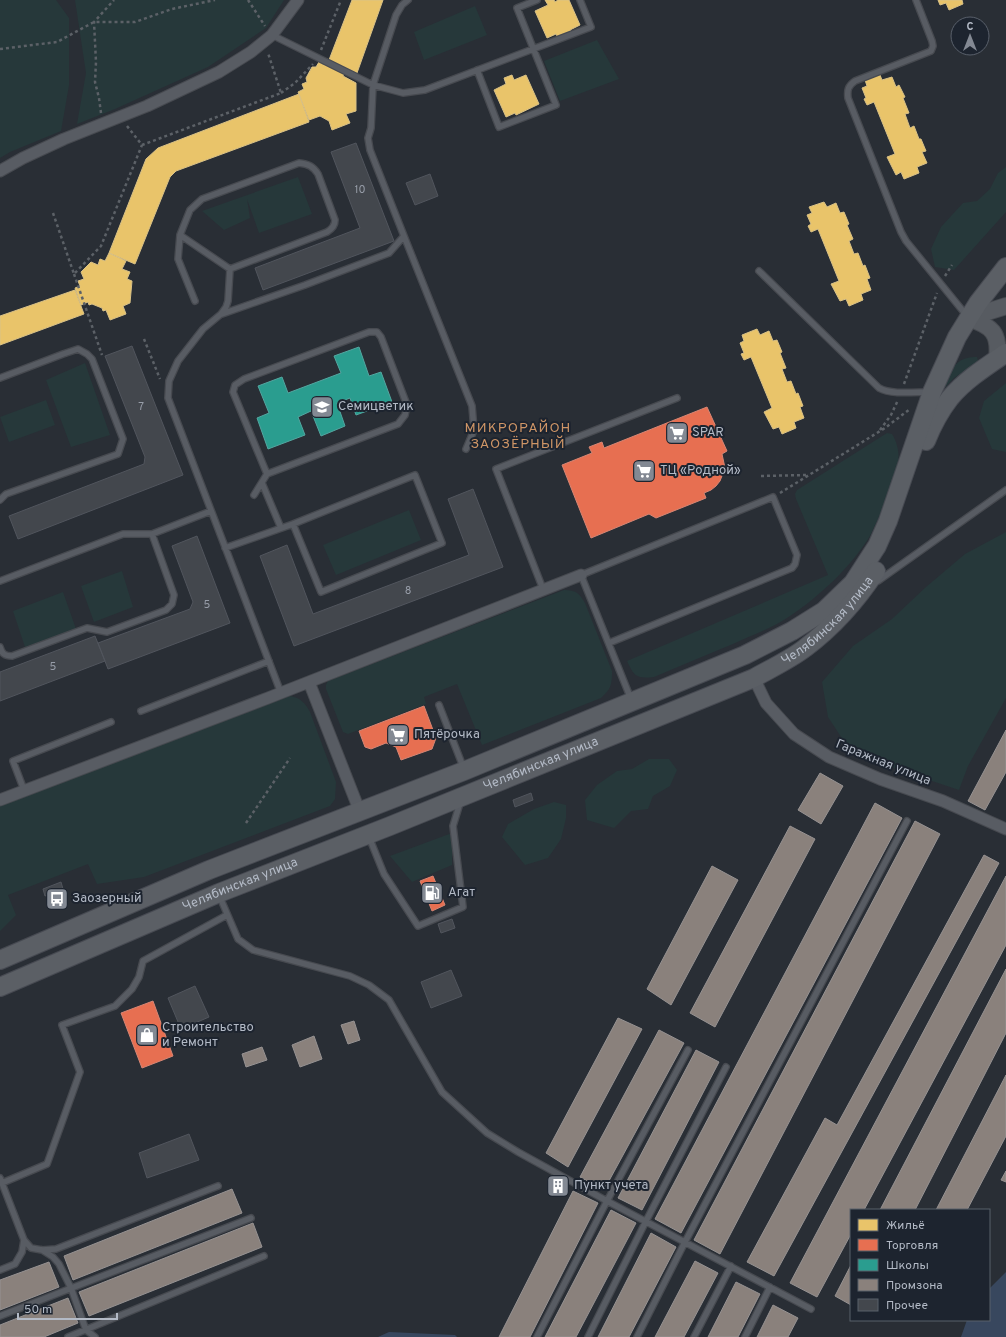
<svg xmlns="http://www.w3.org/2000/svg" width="1006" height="1337" viewBox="0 0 1006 1337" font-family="Overpass,sans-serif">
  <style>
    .green { fill: #26383a }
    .water { fill: #38475e }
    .homes { fill: #e9c46a; stroke: #d9c186 }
    .shops { fill: #e76f51; stroke: #d78674 }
    .schools { fill: #2a9d8f; stroke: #53a6a0 }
    .industry { fill: #8a817c; stroke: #969292 }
    .building { fill: #43474d; stroke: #51555d }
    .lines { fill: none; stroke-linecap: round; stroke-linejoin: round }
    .lane-casing { stroke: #474a50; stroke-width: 8 }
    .street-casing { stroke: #474a50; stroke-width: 13 }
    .secondary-casing { stroke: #474a50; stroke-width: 18 }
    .primary-casing { stroke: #474a52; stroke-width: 20 }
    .path { stroke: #5c6167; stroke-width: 2.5; stroke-dasharray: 3 3; stroke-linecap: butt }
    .lane { stroke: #585c63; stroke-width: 5.5 }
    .street { stroke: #585c63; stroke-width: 11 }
    .secondary { stroke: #575b61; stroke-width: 16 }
    .primary { stroke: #5b5f65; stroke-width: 18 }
    .labels { text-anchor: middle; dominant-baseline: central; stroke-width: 4; stroke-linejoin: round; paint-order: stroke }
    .number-label { font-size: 11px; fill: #979da8 }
    .poi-label { font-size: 13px; fill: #b3bac6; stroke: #1d242f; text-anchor: start }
    .street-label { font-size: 13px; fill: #b3bac6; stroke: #1d242f }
    .neighbourhood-label { font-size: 14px; letter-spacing: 1px; fill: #ce9566; stroke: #1d242f }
  </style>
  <rect width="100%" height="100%" fill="#292e35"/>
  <!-- green -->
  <path class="green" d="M0 0H56L69 18V85L61 131 10 152 0 158Z
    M75 0H284L266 28 208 67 115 109 77 124 86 73Z
    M475 6 487 35 424 60 414 32Z
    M597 40 619 79 560 101 544 61Z
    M1006 167V212L954 270 935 267 931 249 941 227 963 203 977 201 990 189 998 173Z
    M298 177 312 214 259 233 247 199 250 218 224 230 202 211Z
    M977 357 978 361 974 365 954 378 937 396C947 378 952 356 977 357Z
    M85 363 110 435 71 447 46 380Z
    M1006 383V452L992 449 979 418 984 401Z
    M46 400 55 425 9 442 0 417Z
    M887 433 892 434C905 455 896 477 887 498 882 510 877 522 871 534 854 564 819 597 790 616 773 628 752 635 733 644 706 655 680 666 654 677 636 679 634 676 627 661L828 575 796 499 795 494 797 490Z
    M409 510 421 540 336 575 323 545Z
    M1006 532V698L968 766 959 790 899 770 849 749 828 717 822 682 853 646 892 619 926 587 965 554Z
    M122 571 133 607 94 622 81 586Z
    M564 590C576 590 579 593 585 603L612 671C612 685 611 689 601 698L482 745 457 684 424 697 426 704 348 734 343 732 326 689V685L328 681Z
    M63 592 76 629 25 647 13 611Z
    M290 696C301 698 305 703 310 712L336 782 335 799 330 806 144 877 97 884 88 864 8 895 16 915 0 931V806Z
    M649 759H669L677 770 670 786 653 796 648 809 631 811 614 828 587 820 585 800 597 785 617 771 632 769Z
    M554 802 566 805V818L561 839 548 858 525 865 502 837 508 824 534 809Z
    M452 833V865L412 882 390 856Z"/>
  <!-- water -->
  <path class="water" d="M1006 1272V1337H961L967 1320H989V1289Z
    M389 1332 455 1335 457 1337H378Z"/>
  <!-- homes -->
  <path class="homes" d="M352 0H383L357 73 329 60Z
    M545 0H554L555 2 558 0H569L580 25 570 30 571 31 557 36 556 34 547 38 535 11 548 5Z
    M938 0H962L963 4 949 10 946 3 940 5Z
    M327 59 346 68 343 76 356 83V111L346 114 350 123 332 130 329 121 320 116 309 120 298 92 304 89 302 84 307 82 306 78 312 67H316L319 62 324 65Z
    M512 75 514 80 526 75 539 104 516 115 515 113 506 117 494 90 506 84 504 78Z
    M880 75 882 80 892 77 896 87 899 85 905 97 903 98 909 113 905 114 910 128 914 126 919 139H921L926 151 922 152 927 163 917 167 919 173 904 179 901 172 896 175 887 157 895 154 874 102 867 105 864 99 866 98 862 88 867 86 865 80Z
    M299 94 309 122 176 171 170 177 135 264 109 253 146 159 158 148Z
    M824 202 827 207 836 203 840 213 844 212 849 224 847 225 853 239 849 241 854 254 858 253 863 266 865 265 870 278 867 279 871 290 861 294 863 300 849 306 846 299 840 301 831 284 839 281 818 229 811 232 808 226 811 224 807 215 812 213 809 207Z
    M109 253 126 261 122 269 130 272 127 279 132 281 130 303 123 306 126 314 110 320 106 310 103 311 102 308 92 304 89 305 88 302 81 305 75 288 80 286 78 281 84 279 81 272 91 262 98 265 100 259 105 261Z
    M75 290 84 314 0 345V316Z
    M757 329 760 335 769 331 773 341 777 340 782 352 780 353 786 368 782 369 787 382 791 381 796 394 798 393 803 406 800 407 804 418 794 422 796 428 782 434 779 427 773 429 764 412 772 408 751 357 744 360 741 354 744 353 740 343 744 341 742 335Z"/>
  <!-- shops -->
  <path class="shops" d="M707 407 727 451 722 454 725 468 720 481 716 486 711 490 704 493 706 498 656 518 649 514 591 538 562 465 592 453 589 447 602 442 604 448Z
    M424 706 436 738 432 749 401 760 396 747 386 743 371 749 365 747 359 731Z
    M433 876 445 905 432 911 420 881Z
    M153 1001 173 1056 142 1068 121 1013Z"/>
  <!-- schools -->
  <path class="schools" d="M359 347 369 376 381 372 392 402 356 415 350 398 337 403 345 426 321 436 311 411 298 417 305 435 268 449 257 418 269 413 258 386 282 377 288 393 341 373 334 356Z"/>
  <!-- industry -->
  <path class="industry" d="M1006 730V772L985 810 968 801Z
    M820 773 843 786 821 824 798 810Z
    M875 803 902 818 681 1233 655 1219Z
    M915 821 940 834 720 1254 694 1240Z
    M790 826 815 839 715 1027 690 1013Z
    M984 855 999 863 774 1276 747 1262 825 1118 837 1125Z
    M712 866 738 880 671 1005 647 989Z
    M1006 876V945L864 1210H851V1234L817 1297 790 1283Z
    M1006 969V1033L915 1210H880Z
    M618 1018 642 1029 568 1167 546 1153Z
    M354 1021 360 1040 348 1044 341 1025Z
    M659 1030 684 1043 604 1190 580 1177Z
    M314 1036 322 1059 300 1067 292 1045Z
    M262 1047 267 1060 246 1067 242 1054Z
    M696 1050 719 1062 642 1210 618 1198Z
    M1006 1075V1136L967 1210H936Z
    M1006 1171V1182L1001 1180Z
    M555 1177 567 1183 562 1194 549 1188Z
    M232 1189 242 1213 73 1280 64 1256Z
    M573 1191 598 1203 530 1337H499Z
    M611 1210 636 1223 576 1337H545Z
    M253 1223 262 1247 89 1316 79 1292Z
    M651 1233 676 1247 629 1337H598Z
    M695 1261 718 1273 684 1337H655Z
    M49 1262 59 1287 0 1310V1280Z
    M851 1265V1305L835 1296Z
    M736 1282 760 1294 738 1337H708Z
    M68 1298 78 1323 44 1337H0V1325Z
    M773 1305 798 1318 788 1337H757Z"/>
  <!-- building -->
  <path class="building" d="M356 143 394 241 263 290 255 268 360 228 331 152Z
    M430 174 438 196 415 205 406 183Z
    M132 346 183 475 18 539 9 516 144 464 145 457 105 356Z
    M473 489 503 567 294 646 260 556 287 545 313 614 469 555 448 499Z
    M197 536 230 623 108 669 98 643 190 609 193 602 172 546Z
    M95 636 105 661 0 701V672Z
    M531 793 533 800 515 807 513 800Z
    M61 882 63 889 45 896 43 889Z
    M452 919 455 928 441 933 438 924Z
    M451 970 462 996 431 1008 421 982Z
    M195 986 209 1017 181 1029 168 998Z
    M189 1134 199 1160 147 1178 139 1153Z"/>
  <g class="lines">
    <!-- lane casing -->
    <g class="lane-casing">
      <path id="lane" d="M916 0 932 41 933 46 931 51 855 81C848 86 847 90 848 98L901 232 906 241 967 316
        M272 35 373 85 403 93 425 90 591 27 580 0
        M477 70 499 127 556 105 517 8 537 0
        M299 163C308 164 313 166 318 174L335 220C335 226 332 229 327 232L230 269 180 235 190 210 202 199Z
        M180 235 178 259 195 301
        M404 236 472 406 474 430 466 449
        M230 269 228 301 226 307 221 314 203 329 178 361 169 381 168 398 281 693
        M759 271 879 388C891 395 915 392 930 392
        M222 314 305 285 389 253 404 236 370 150 368 138 371 128 373 85 396 15 402 5 408 0
        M0 378 63 354 78 349 87 354 92 359 123 439 118 454 6 494 0 500
        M262 483 281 528
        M254 495 267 474 398 424 405 415 407 405 381 337 377 332H369L244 379 235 385 233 392 267 474
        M225 548 293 524 415 475 442 543 321 592 293 524
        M0 581 123 534H152L211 511
        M878 581 1006 490
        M543 589 496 469 677 398
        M609 643 792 568 795 564 797 555 773 497 581 575 631 699
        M0 647C2 654 5 656 12 656L87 628 107 632 166 610 172 604 174 595 152 534
        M439 705 464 769
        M141 711 269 661
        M24 790 13 761 111 722
        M369 837 384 874 418 926 463 907 453 826 460 803
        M219 895 238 939 253 950 350 976 369 985 389 1000 442 1092 487 1133 518 1152 607 1201 811 1309
        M0 1178 24 1240 31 1248 42 1250 56 1249 218 1186
        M2 1183 47 1164 80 1072 62 1025 115 1006 132 989 139 977 143 961 227 915
        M42 1250 53 1257 59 1264 71 1288 86 1330 95 1337
        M0 1270 15 1264 22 1252 24 1240
        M0 1316 251 1218
        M68 1337 264 1256
        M537 1337 607 1201 688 1050
        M588 1337 646 1221 726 1067
        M637 1337 685 1242 907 821
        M694 1337 731 1266
        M745 1337 770 1287"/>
    </g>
    <!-- street casing -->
    <g class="street-casing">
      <path id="street" d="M0 171 23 158 64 139 147 106 219 72 251 52 272 35 298 0
        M754 678 766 703 794 734 829 757 880 779 943 801 1006 829
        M309 682 360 812
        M0 800 268 698 581 575"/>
    </g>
    <!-- secondary casing -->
    <g class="secondary-casing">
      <path id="secondary" d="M968 318C992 326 1000 333 997 359
        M968 318 1006 306"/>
    </g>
    <!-- primary casing -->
    <g class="primary-casing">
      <g id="primary">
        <path d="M926 441C932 426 940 411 950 398 965 380 987 366 1006 353"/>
        <path d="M0 960 209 870 464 771 745 655 792 631 824 611 853 583 877 546 888 521 932 392 957 337 978 303 1006 267"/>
        <path id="s1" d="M0 987 219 893 390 826 754 678C770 669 791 659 805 648 833 627 857 600 876 571"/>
      </g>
    </g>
    <!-- path -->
    <path class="path" d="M248 0 265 26
      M0 49 57 42 94 22H135L172 9 215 0
      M321 50 341 0
      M281 93 295 83 313 64
      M101 113 99 98 95 82 96 62 94 22 114 0
      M127 126 142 145 281 93 268 53
      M53 213 74 274 101 246 142 145
      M74 274 102 355
      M945 276 952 265
      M144 339 160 379
      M904 384 937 293
      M880 430 891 415 898 400
      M761 476 806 475
      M780 493 885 428 910 409
      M246 823 290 758"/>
    <!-- lane -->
    <use href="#lane" class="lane"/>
    <!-- street -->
    <use href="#street" class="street"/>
    <!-- secondary -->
    <use href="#secondary" class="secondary"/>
    <!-- primary -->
    <use href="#primary" class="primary"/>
  </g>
  <!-- icons -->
  <defs>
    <g id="school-square" transform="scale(1.15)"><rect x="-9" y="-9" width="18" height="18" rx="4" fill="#838993" stroke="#1d242f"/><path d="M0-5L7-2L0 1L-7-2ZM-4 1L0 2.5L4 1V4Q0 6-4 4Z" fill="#fff"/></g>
    <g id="supermarket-square" transform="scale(1.15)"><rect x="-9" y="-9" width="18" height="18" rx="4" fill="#838993" stroke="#1d242f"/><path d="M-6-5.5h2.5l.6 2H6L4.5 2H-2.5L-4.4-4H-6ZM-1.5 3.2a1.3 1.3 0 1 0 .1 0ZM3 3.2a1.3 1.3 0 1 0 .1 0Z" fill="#fff"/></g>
    <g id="fuel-square" transform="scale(1.15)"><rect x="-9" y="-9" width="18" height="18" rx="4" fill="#838993" stroke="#1d242f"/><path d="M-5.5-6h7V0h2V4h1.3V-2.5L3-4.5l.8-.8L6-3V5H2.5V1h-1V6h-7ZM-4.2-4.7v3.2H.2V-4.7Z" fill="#fff"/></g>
    <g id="bus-square" transform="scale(1.15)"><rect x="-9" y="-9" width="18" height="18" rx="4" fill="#838993" stroke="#1d242f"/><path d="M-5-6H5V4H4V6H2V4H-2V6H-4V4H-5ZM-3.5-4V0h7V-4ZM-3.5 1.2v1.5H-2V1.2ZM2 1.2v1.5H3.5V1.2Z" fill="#fff"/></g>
    <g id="shop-square" transform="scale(1.15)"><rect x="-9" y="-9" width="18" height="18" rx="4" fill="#838993" stroke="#1d242f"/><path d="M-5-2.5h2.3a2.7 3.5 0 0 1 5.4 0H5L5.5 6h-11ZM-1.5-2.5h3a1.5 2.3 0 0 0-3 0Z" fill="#fff"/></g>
    <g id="building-square" transform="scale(1.15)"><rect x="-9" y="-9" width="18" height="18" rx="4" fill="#838993" stroke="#1d242f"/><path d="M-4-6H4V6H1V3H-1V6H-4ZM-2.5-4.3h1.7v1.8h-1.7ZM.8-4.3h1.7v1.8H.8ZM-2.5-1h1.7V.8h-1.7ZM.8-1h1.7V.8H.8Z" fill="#fff"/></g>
  </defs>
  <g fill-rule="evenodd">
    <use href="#school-square" x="322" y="407"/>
    <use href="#supermarket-square" x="677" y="433"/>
    <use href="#supermarket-square" x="644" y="471"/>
    <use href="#supermarket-square" x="398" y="735"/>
    <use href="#fuel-square" x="432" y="893"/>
    <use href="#bus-square" x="57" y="899"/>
    <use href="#shop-square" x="147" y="1035"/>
    <use href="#building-square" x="558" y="1186"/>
  </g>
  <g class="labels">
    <!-- number labels -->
    <g class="number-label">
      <text x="360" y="190">10</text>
      <text x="141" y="407">7</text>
      <text x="408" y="591">8</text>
      <text x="207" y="605">5</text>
      <text x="53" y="667">5</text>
    </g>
    <!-- poi labels -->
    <g class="poi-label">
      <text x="338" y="407">Семицветик</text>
      <text x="692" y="433">SPAR</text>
      <text x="660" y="471">ТЦ «Родной»</text>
      <text x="414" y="735">Пятёрочка</text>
      <text x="448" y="893">Агат</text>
      <text x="72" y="899">Заозерный</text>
      <text x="162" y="1028">Строительство<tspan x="162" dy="15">и Ремонт</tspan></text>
      <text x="574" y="1186">Пункт учета</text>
    </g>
    <!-- street labels -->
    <g class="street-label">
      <text stroke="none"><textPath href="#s1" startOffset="909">Челябинская улица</textPath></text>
      <text transform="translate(883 763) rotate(22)">Гаражная улица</text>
      <text stroke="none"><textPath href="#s1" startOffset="585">Челябинская улица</textPath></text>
      <text stroke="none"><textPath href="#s1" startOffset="261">Челябинская улица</textPath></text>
    </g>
    <!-- neighbourhood labels -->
    <g class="neighbourhood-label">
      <text x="518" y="428">МИКРОРАЙОН<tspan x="518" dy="16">ЗАОЗЁРНЫЙ</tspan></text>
    </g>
  </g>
  <!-- legend -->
  <rect x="850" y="1209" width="140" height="112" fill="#1d242f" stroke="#59606b"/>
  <rect x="858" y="1219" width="20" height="12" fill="#e9c46a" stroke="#59606b"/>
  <text x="886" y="1229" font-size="12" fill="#b3bac6">Жильё</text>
  <rect x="858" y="1239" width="20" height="12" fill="#e76f51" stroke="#59606b"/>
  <text x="886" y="1249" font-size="12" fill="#b3bac6">Торговля</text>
  <rect x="858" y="1259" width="20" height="12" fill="#2a9d8f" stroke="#59606b"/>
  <text x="886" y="1269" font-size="12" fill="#b3bac6">Школы</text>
  <rect x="858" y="1279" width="20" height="12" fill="#8a817c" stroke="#59606b"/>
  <text x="886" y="1289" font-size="12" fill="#b3bac6">Промзона</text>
  <rect x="858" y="1299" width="20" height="12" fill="#43474d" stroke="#59606b"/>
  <text x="886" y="1309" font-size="12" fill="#b3bac6">Прочее</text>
  <!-- north arrow -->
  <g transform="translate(970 36)"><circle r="19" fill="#1d242f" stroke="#59606b"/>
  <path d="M0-3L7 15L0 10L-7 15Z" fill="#838993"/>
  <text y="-6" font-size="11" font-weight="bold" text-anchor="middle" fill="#b3bac6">С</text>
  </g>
  <!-- scale -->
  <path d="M18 1313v6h99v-6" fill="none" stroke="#b3bac6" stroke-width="2"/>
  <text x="24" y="1313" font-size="12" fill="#b3bac6" stroke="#1d242f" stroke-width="3" paint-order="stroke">50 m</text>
</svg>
